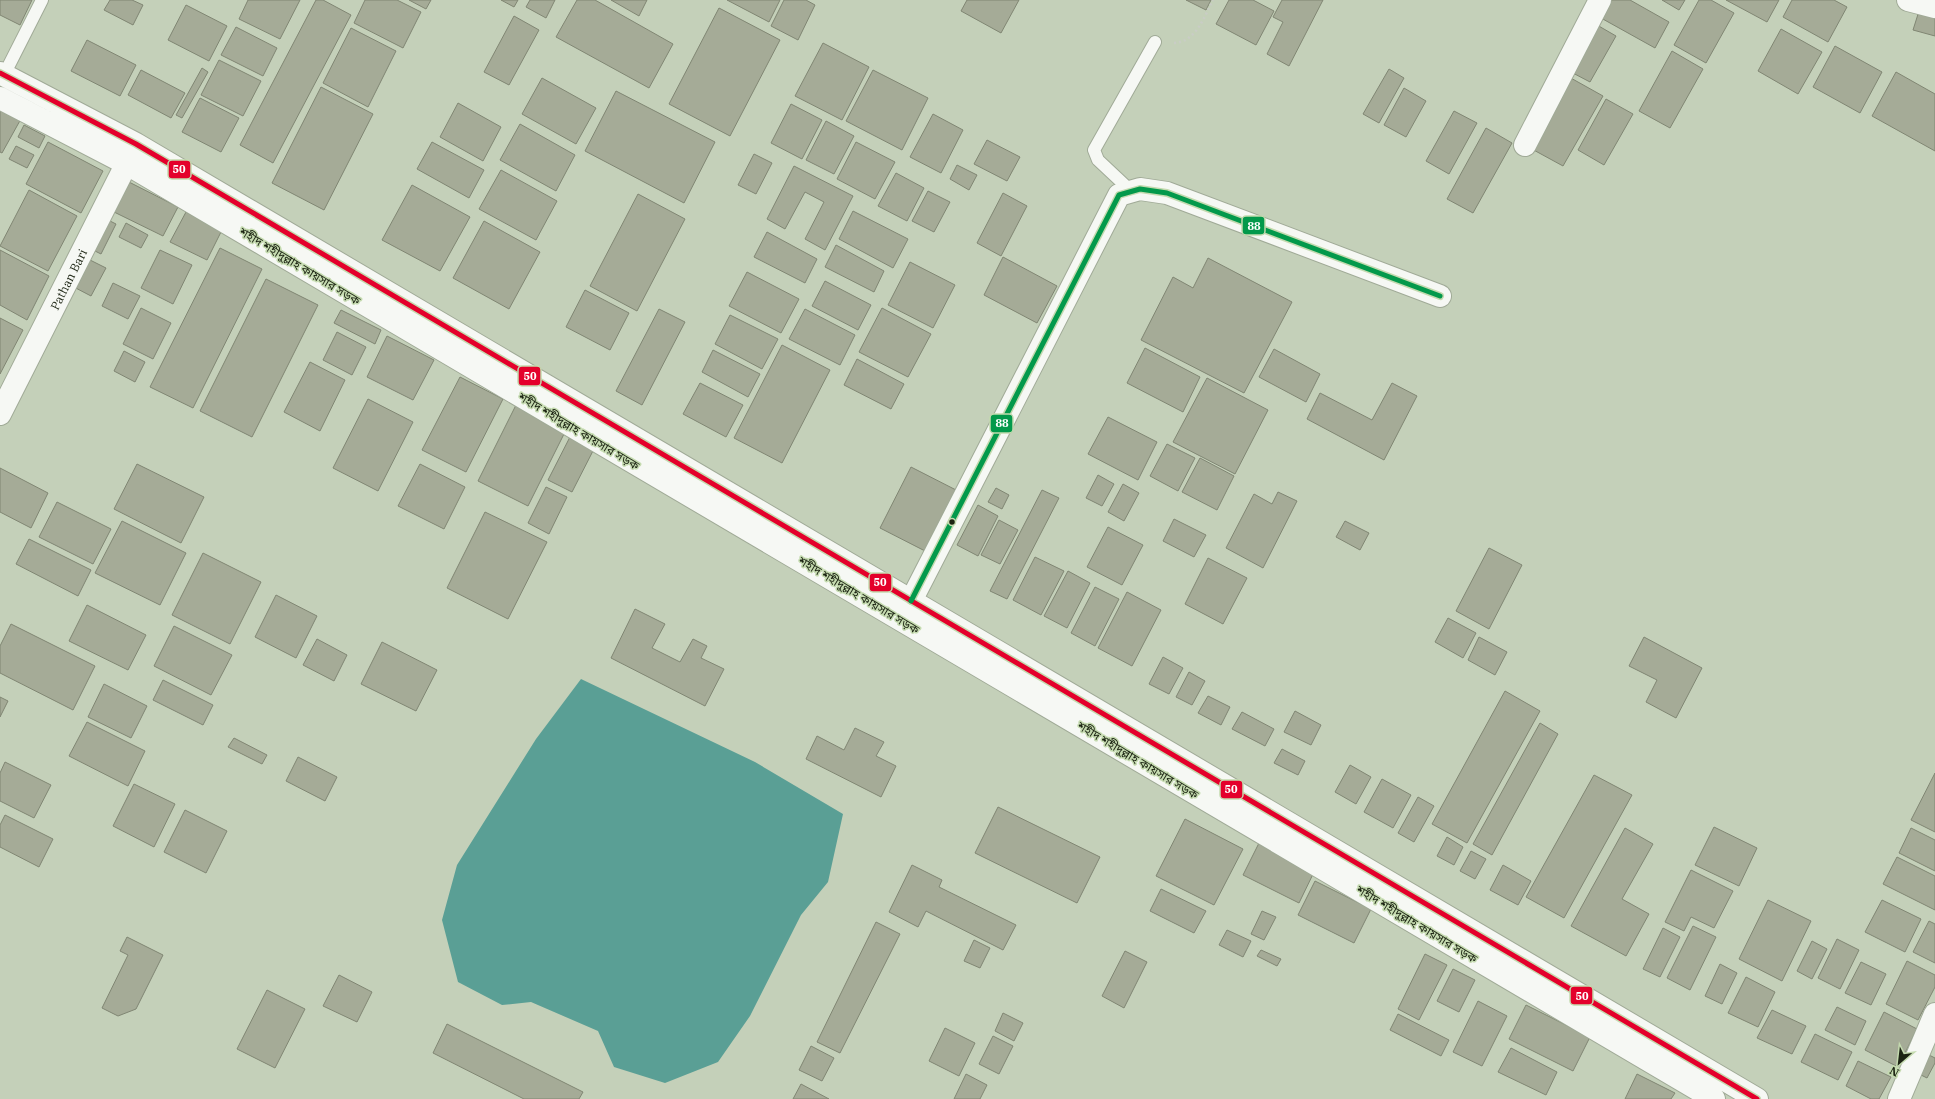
<svg xmlns="http://www.w3.org/2000/svg" width="1935" height="1099" viewBox="0 0 1935 1099" font-family="'IBM Plex Serif','Noto Sans Bengali',serif">
  <style>
    .water { fill: #5a9f95 }
    .building { fill: #a5ab97; stroke: #808673 }
    .lines { fill: none; stroke-linecap: round; stroke-linejoin: round }
    .service-casing { stroke: #a0aa97; stroke-width: 14 }
    .minor-casing { stroke: #a0aa97; stroke-width: 24 }
    .secondary-casing { stroke: #a0aa97; stroke-width: 24 }
    .path { stroke: #c9cdc5; stroke-width: 2.5; stroke-dasharray: 2 3; stroke-linecap: butt }
    .service { stroke: #f6f8f4; stroke-width: 12 }
    .minor { stroke: #f6f8f4; stroke-width: 22 }
    .secondary { stroke: #f6f8f4; stroke-width: 22 }
    .bus-1-casing { stroke: #c4daaf; stroke-width: 8 }
    .bus-2-casing { stroke: #c4daaf; stroke-width: 8 }
    .bus-1 { stroke: #e4002b; stroke-width: 5 }
    .bus-2 { stroke: #03994b; stroke-width: 5 }
    .bus-dot { fill: #1c2413; stroke: #c4daaf; stroke-width: 1.5 }
    .labels { text-anchor: middle; dominant-baseline: central; stroke-width: 3; stroke-linejoin: round; paint-order: stroke }
    .street-label { font-size: 12px; fill: #1c2413; stroke: #c4daaf }
    .line-badge { stroke: #c4daaf; stroke-width: 1.5 }
    .badge-label { font-size: 11px; text-anchor: middle; font-weight: bold; fill: #fff }
  </style>
  <rect width="100%" height="100%" fill="#c4d0b9"/>
  <!-- water -->
  <path class="water" d="M581 679 755 762 843 814 828 882 801 915 750 1016 718 1062 665 1083 614 1067 598 1031 531 1002 502 1005 458 982 442 920 457 865 536 739Z"/>
  <!-- building -->
  <path class="building" d="M0 0H32L20 25 0 15Z
    M110 0H132L143 5 133 25 104 10Z
    M248 0H300L280 39 239 19Z
    M316 0H323L351 15 273 163 240 145Z
    M365 0H397L421 12 403 48 354 23Z
    M409 0H431L426 9Z
    M501 0H518L514 7Z
    M530 0H555L546 18 526 7Z
    M577 0H595L673 44 649 88 556 37Z
    M611 0H647L639 16Z
    M727 0H780L769 22Z
    M784 0H806L815 5 798 40 771 26Z
    M967 0H1019L1001 33 961 11Z
    M1186 0H1211L1206 10Z
    M1229 0H1253L1274 11 1256 45 1216 24Z
    M1282 0H1323L1289 66 1267 54 1283 22 1273 17Z
    M1611 0H1630L1669 22 1655 48 1601 18Z
    M1662 0H1685L1679 10Z
    M1699 0H1711L1734 13 1706 63 1674 45Z
    M1726 0H1779L1767 22Z
    M1792 0H1834L1847 7 1828 42 1783 17Z
    M186 5 227 26 209 61 168 40Z
    M719 8 780 40 730 136 669 104Z
    M1919 11 1935 16V36L1913 30Z
    M514 16 539 30 509 85 484 72Z
    M1597 25 1616 36 1590 82 1571 72Z
    M236 27 277 48 263 76 221 55Z
    M351 28 396 51 368 107 323 83Z
    M1781 29 1822 52 1798 94 1758 71Z
    M87 40 136 65 120 96 71 71Z
    M823 43 869 67 842 120 795 96Z
    M1835 46 1882 72 1860 113 1813 87Z
    M1672 51 1703 69 1670 128 1639 111Z
    M219 60 261 81 243 116 201 95Z
    M202 68 208 72 182 118 176 115Z
    M1389 69 1404 78 1379 123 1363 114Z
    M141 70 185 93 171 118 128 95Z
    M873 70 928 98 902 150 846 121Z
    M1896 72 1935 94V151L1872 116Z
    M1569 77 1603 96 1563 166 1530 148Z
    M542 78 596 108 576 144 522 114Z
    M321 87 373 114 324 210 272 183Z
    M1404 88 1426 101 1406 137 1384 125Z
    M616 91 715 142 684 203 585 151Z
    M200 98 239 118 221 152 182 132Z
    M1606 99 1633 114 1604 165 1578 150Z
    M458 103 501 127 483 161 440 137Z
    M791 104 822 120 802 159 771 143Z
    M0 105 22 117 2 153 0 152Z
    M1454 111 1477 123 1449 174 1426 161Z
    M933 114 963 130 941 173 910 157Z
    M826 121 854 136 834 174 806 160Z
    M520 124 575 155 556 191 500 160Z
    M24 125 45 136 39 148 18 137Z
    M1486 128 1512 143 1473 213 1447 199Z
    M987 140 1020 157 1007 181 974 164Z
    M48 142 103 171 81 213 26 184Z
    M432 142 484 170 469 198 417 169Z
    M856 142 895 162 875 199 837 179Z
    M16 146 34 155 27 168 9 159Z
    M754 154 772 163 756 194 738 185Z
    M957 165 977 175 969 190 950 179Z
    M794 166 853 196 825 250 805 239 824 202 805 192 785 229 767 219Z
    M501 170 557 201 536 240 479 209Z
    M896 173 924 188 907 221 878 206Z
    M127 181 178 207 163 236 112 211Z
    M412 185 470 217 440 271 382 240Z
    M29 190 77 216 48 271 0 246Z
    M928 191 950 202 934 232 912 221Z
    M1003 193 1027 206 1001 256 977 243Z
    M638 194 685 219 637 311 590 286Z
    M853 211 908 239 893 268 839 239Z
    M186 212 222 230 207 260 170 242Z
    M104 218 116 224 101 254 89 248Z
    M484 221 540 252 509 309 453 278Z
    M126 223 148 235 141 248 119 237Z
    M767 232 817 259 805 283 754 257Z
    M836 245 884 271 874 292 825 267Z
    M220 248 262 269 193 408 150 387Z
    M0 250 49 276 27 320 0 305Z
    M160 250 192 265 173 304 141 288Z
    M84 257 106 268 91 296 70 285Z
    M1003 257 1057 286 1037 323 984 295Z
    M1208 258 1292 302 1244 393 1141 340 1173 277 1193 288Z
    M910 262 955 285 933 328 888 305Z
    M747 272 799 299 781 333 729 306Z
    M266 279 318 305 252 437 200 411Z
    M825 281 871 305 858 330 812 306Z
    M113 283 140 296 128 319 102 306Z
    M585 290 629 313 610 350 566 327Z
    M141 308 171 323 153 359 123 344Z
    M882 308 931 334 908 377 859 352Z
    M659 309 685 322 642 405 616 391Z
    M805 309 855 335 840 365 789 339Z
    M341 310 381 330 375 344 334 323Z
    M730 315 778 339 762 369 715 344Z
    M0 318 23 330 0 374Z
    M337 332 366 347 352 375 323 360Z
    M387 336 434 360 413 400 367 377Z
    M782 345 830 370 782 463 734 438Z
    M1145 348 1200 377 1183 412 1127 383Z
    M1274 349 1320 374 1306 402 1259 377Z
    M713 350 760 374 748 397 702 372Z
    M124 351 145 362 135 382 114 371Z
    M857 359 904 384 891 409 844 385Z
    M310 362 345 380 320 431 284 412Z
    M460 377 503 399 466 472 422 450Z
    M1207 378 1268 410 1235 474 1173 442Z
    M700 383 743 405 726 437 683 414Z
    M1392 383 1417 396 1384 460 1307 419 1320 393 1372 420Z
    M368 399 413 422 378 491 333 468Z
    M516 405 566 430 528 506 478 481Z
    M1108 417 1157 442 1138 480 1088 454Z
    M572 433 596 445 572 492 548 480Z
    M1167 444 1195 458 1178 491 1150 476Z
    M1200 458 1234 476 1217 510 1182 492Z
    M137 464 204 497 181 543 114 509Z
    M420 464 465 487 444 529 398 506Z
    M911 467 958 491 927 552 880 528Z
    M0 468 48 493 31 528 0 512Z
    M1098 475 1114 484 1102 506 1086 498Z
    M1123 484 1139 493 1124 521 1108 512Z
    M546 487 567 497 549 534 528 523Z
    M996 488 1009 495 1002 509 988 502Z
    M1042 490 1059 498 1007 599 990 591Z
    M1278 492 1297 501 1263 568 1226 548 1254 494 1272 504Z
    M57 502 111 529 93 564 39 537Z
    M978 505 998 516 978 556 957 545Z
    M485 512 547 542 508 619 447 588Z
    M1174 519 1206 535 1194 557 1163 541Z
    M999 520 1018 530 1000 564 981 555Z
    M122 521 186 553 160 605 95 573Z
    M1345 521 1369 533 1360 550 1336 537Z
    M1108 527 1143 545 1122 585 1087 567Z
    M29 539 91 570 78 596 16 564Z
    M1489 548 1522 565 1489 629 1456 611Z
    M203 553 261 582 230 644 172 615Z
    M1035 557 1064 571 1041 615 1013 600Z
    M1208 558 1247 578 1223 624 1185 604Z
    M1068 571 1090 583 1067 628 1044 616Z
    M1095 587 1119 599 1095 646 1071 633Z
    M1127 592 1161 610 1132 666 1098 648Z
    M276 595 317 616 296 658 255 637Z
    M87 605 146 635 128 670 69 641Z
    M635 609 665 624 652 648 680 662 693 639 707 646 701 658 724 669 705 706 611 658Z
    M1448 618 1476 633 1463 658 1435 642Z
    M11 624 95 666 73 710 0 673V646Z
    M174 626 232 655 211 695 154 666Z
    M1479 637 1507 652 1495 675 1468 660Z
    M1644 637 1702 668 1676 718 1646 702 1657 680 1629 666Z
    M317 639 347 655 334 681 303 665Z
    M382 642 437 670 416 711 361 684Z
    M1163 657 1183 668 1169 694 1149 684Z
    M1189 672 1205 681 1192 705 1176 697Z
    M163 680 213 705 203 725 153 700Z
    M104 684 147 706 131 738 88 717Z
    M1505 691 1540 711 1467 843 1432 824Z
    M1208 696 1230 707 1221 725 1198 713Z
    M0 697 8 701 0 717Z
    M1295 711 1321 725 1311 745 1284 732Z
    M1242 712 1274 729 1265 746 1232 729Z
    M87 722 145 751 128 786 69 756Z
    M1540 723 1558 734 1492 855 1473 844Z
    M855 728 884 742 876 756 896 766 881 797 806 759 817 736 844 750Z
    M234 738 267 755 262 764 228 747Z
    M1282 749 1305 761 1298 775 1274 763Z
    M298 757 337 777 325 801 286 781Z
    M5 762 51 785 34 818 0 801V773Z
    M1350 765 1371 777 1356 804 1335 792Z
    M1935 773V832L1911 820Z
    M1594 775 1632 795 1564 918 1526 897Z
    M1382 779 1411 795 1393 828 1364 812Z
    M134 784 175 804 154 847 113 826Z
    M1418 797 1434 806 1414 842 1398 833Z
    M998 807 1100 857 1077 903 975 853Z
    M185 810 227 831 206 873 164 852Z
    M5 815 53 839 39 867 0 847V825Z
    M1185 819 1243 849 1214 905 1156 876Z
    M1714 827 1757 848 1739 886 1695 865Z
    M1625 828 1653 844 1622 899 1649 914 1626 956 1571 926Z
    M1911 828 1935 840V871L1899 853Z
    M1447 837 1463 847 1454 865 1437 856Z
    M1259 843 1315 870 1299 903 1243 875Z
    M1471 851 1486 859 1475 879 1460 871Z
    M1897 857 1935 876V910L1883 884Z
    M912 865 942 880 939 887 1016 925 1003 950 926 911 918 927 889 912Z
    M1503 865 1531 881 1518 905 1490 890Z
    M1691 870 1733 891 1714 928 1691 917 1684 931 1665 922Z
    M1315 881 1371 909 1354 943 1298 915Z
    M1161 889 1206 911 1194 933 1150 911Z
    M1768 900 1811 921 1782 981 1739 959Z
    M1882 900 1921 919 1905 952 1865 932Z
    M1262 911 1276 917 1264 940 1251 934Z
    M1929 921 1935 924V963L1913 952Z
    M876 922 900 934 840 1053 817 1042Z
    M1693 926 1716 937 1690 990 1667 978Z
    M1663 928 1680 937 1660 977 1643 969Z
    M1227 930 1251 941 1243 957 1219 945Z
    M127 937 163 955 136 1009 118 1016 102 1008 128 955 120 951Z
    M1837 939 1859 950 1840 989 1818 978Z
    M974 940 990 948 980 968 964 961Z
    M1812 941 1827 949 1812 979 1797 971Z
    M1261 950 1281 959 1277 966 1257 956Z
    M1125 951 1147 962 1124 1008 1102 996Z
    M1425 954 1447 965 1419 1020 1398 1009Z
    M1907 961 1935 975V987L1918 1020 1886 1004Z
    M1861 962 1886 974 1871 1005 1845 993Z
    M1720 964 1737 973 1722 1004 1705 996Z
    M1453 969 1475 980 1459 1012 1437 1001Z
    M339 975 372 992 357 1022 323 1006Z
    M1746 977 1775 992 1758 1027 1728 1013Z
    M267 990 305 1009 275 1068 237 1049Z
    M1478 1001 1507 1016 1482 1066 1453 1052Z
    M1526 1005 1590 1037 1573 1071 1509 1039Z
    M1837 1007 1866 1021 1855 1045 1825 1030Z
    M1772 1010 1806 1026 1792 1054 1757 1038Z
    M1884 1012 1917 1029 1898 1067 1865 1050Z
    M1003 1013 1023 1023 1014 1041 995 1031Z
    M1398 1014 1449 1040 1441 1056 1390 1030Z
    M447 1024 583 1092 579 1099H524L433 1053Z
    M945 1028 975 1043 959 1076 929 1061Z
    M1815 1034 1852 1052 1838 1080 1801 1062Z
    M993 1036 1013 1046 999 1074 979 1064Z
    M811 1046 834 1058 822 1081 799 1070Z
    M1511 1048 1557 1072 1546 1095 1498 1072Z
    M1925 1053 1935 1058V1063L1927 1078 1915 1072Z
    M1858 1061 1891 1077 1879 1099H1871L1846 1086Z
    M966 1074 987 1085 980 1099H954Z
    M1637 1074 1675 1093 1671 1099H1625Z
    M801 1084 829 1099H793Z"/>
  <g class="lines">
    <!-- service casing -->
    <g class="service-casing">
      <path id="service" d="M4 75 42 0
        M1131 191 1098 160 1094 150 1155 42"/>
    </g>
    <!-- minor casing -->
    <g class="minor-casing">
      <g id="minor">
        <path d="M1908 0 1935 7"/>
        <path d="M1525 145 1600 0"/>
        <path id="s1" d="M0 414 135 147"/>
        <path d="M911 601 1119 195 1140 189 1167 193 1440 296"/>
        <path d="M1899 1099 1935 1014"/>
      </g>
    </g>
    <!-- secondary casing -->
    <g class="secondary-casing">
      <path id="secondary" d="M0 73 136 144 1757 1099
        M0 98 127 164 1714 1099"/>
    </g>
    <!-- path -->
    <path class="path" d="M1174 43C1196 42 1204 17 1213 0"/>
    <!-- service -->
    <use href="#service" class="service"/>
    <!-- minor -->
    <use href="#minor" class="minor"/>
    <!-- secondary -->
    <use href="#secondary" class="secondary"/>
    <!-- bus-1 casing -->
    <g class="bus-1-casing">
      <path id="bus-1" d="M0 73 136 144 1757 1099"/>
    </g>
    <!-- bus-2 casing -->
    <g class="bus-2-casing">
      <path id="bus-2" d="M911 601 1119 195 1140 189 1167 193 1440 296"/>
    </g>
    <!-- bus-1 -->
    <use href="#bus-1" class="bus-1"/>
    <!-- bus-2 -->
    <use href="#bus-2" class="bus-2"/>
  </g>
  <!-- markers -->
  <circle class="bus-dot" cx="952" cy="522" r="3.5"/>
  <g class="labels">
    <!-- street labels -->
    <g class="street-label">
      <text transform="translate(300 266) rotate(31)">শহীদ শহীদুল্লাহ কায়সার সড়ক</text>
      <text stroke="none"><textPath href="#s1" startOffset="151">Pathan Bari</textPath></text>
      <text transform="translate(579 431) rotate(31)">শহীদ শহীদুল্লাহ কায়সার সড়ক</text>
      <text transform="translate(859 595) rotate(31)">শহীদ শহীদুল্লাহ কায়সার সড়ক</text>
      <text transform="translate(1138 760) rotate(31)">শহীদ শহীদুল্লাহ কায়সার সড়ক</text>
      <text transform="translate(1417 924) rotate(31)">শহীদ শহীদুল্লাহ কায়সার সড়ক</text>
    </g>
  </g>
  <g class="line-badge">
    <rect x="168" y="160" width="23" height="19" rx="4" fill="#e4002b"/>
    <rect x="1242" y="216" width="23" height="19" rx="4" fill="#03994b"/>
    <rect x="518" y="366" width="23" height="20" rx="4" fill="#e4002b"/>
    <rect x="990" y="414" width="23" height="19" rx="4" fill="#03994b"/>
    <rect x="869" y="573" width="23" height="19" rx="4" fill="#e4002b"/>
    <rect x="1220" y="780" width="23" height="19" rx="4" fill="#e4002b"/>
    <rect x="1570" y="986" width="23" height="19" rx="4" fill="#e4002b"/>
  </g>
  <g class="badge-label">
    <text x="179" y="173">50</text>
    <text x="1254" y="230">88</text>
    <text x="530" y="380">50</text>
    <text x="1002" y="427">88</text>
    <text x="880" y="586">50</text>
    <text x="1231" y="793">50</text>
    <text x="1582" y="1000">50</text>
  </g>
  <!-- north arrow -->
  <g transform="translate(1899 1063) rotate(208)" stroke="#c4daaf" stroke-width="3" paint-order="stroke">
  <path d="M0-3L7 15L0 10L-7 15Z" fill="#1c2413"/>
  <text y="-6" font-size="11" font-weight="bold" text-anchor="middle" fill="#1c2413">N</text>
  </g>
</svg>
